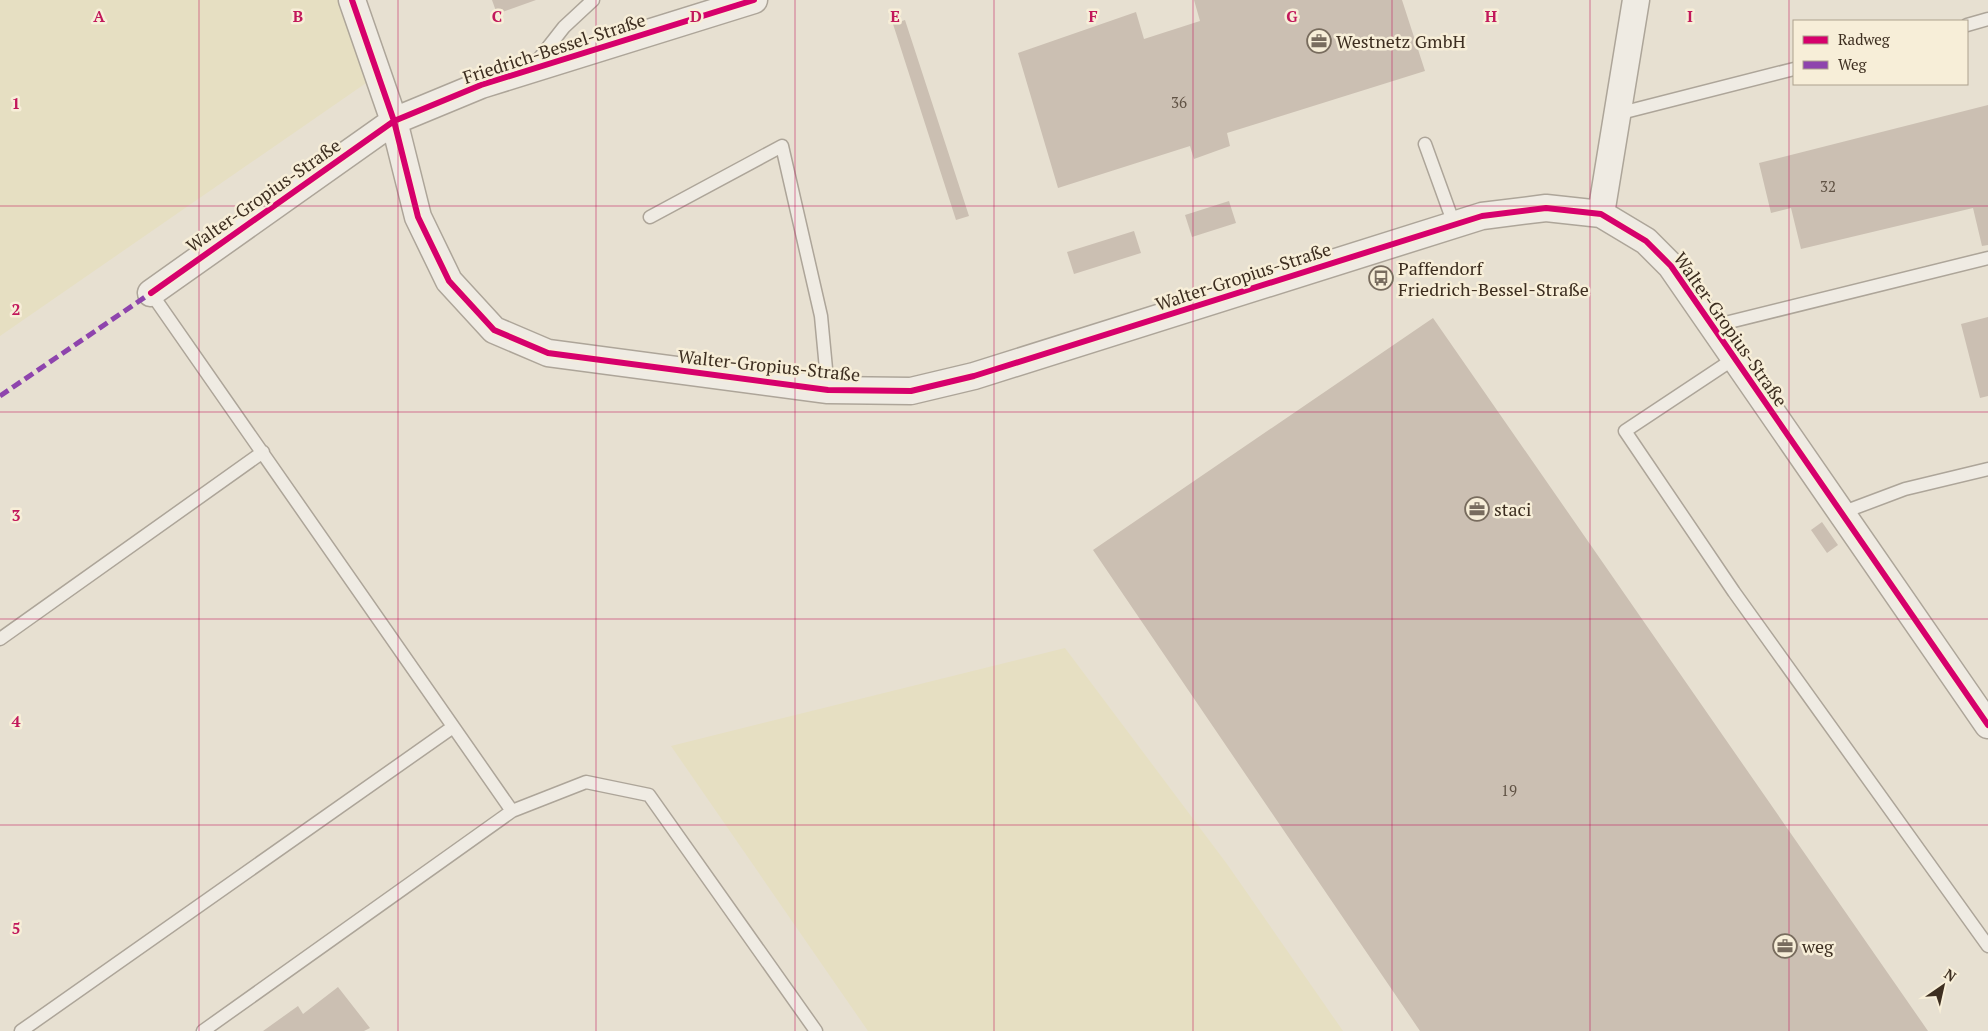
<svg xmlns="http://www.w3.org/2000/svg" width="1988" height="1031" viewBox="0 0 1988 1031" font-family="'PT Serif',serif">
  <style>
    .farmland { fill: #e6dfc2 }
    .building { fill: #cbbfb2 }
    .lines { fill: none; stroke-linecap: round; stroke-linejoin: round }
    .service-casing { stroke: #ada599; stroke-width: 15 }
    .minor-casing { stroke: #ada599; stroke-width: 29 }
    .service { stroke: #efebe3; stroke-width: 12 }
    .minor { stroke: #efebe3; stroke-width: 26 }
    .quiet { stroke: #8e44ad; stroke-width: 5; stroke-dasharray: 10 5; stroke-linecap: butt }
    .cycleway-casing { stroke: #f7eed8; stroke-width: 9 }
    .cycleway { stroke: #d6006c; stroke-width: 6 }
    .grid { fill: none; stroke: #c2185b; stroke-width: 1; stroke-opacity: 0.55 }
    .labels { text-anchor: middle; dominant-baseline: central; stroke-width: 5; stroke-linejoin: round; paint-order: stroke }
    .number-label { font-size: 15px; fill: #605244 }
    .poi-label { font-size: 18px; fill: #3d2e20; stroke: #f7eed8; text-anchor: start }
    .street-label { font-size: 18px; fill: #3d2e20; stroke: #f7eed8 }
    .grid-label { font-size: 16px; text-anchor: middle; font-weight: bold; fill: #c2185b; stroke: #f7eed8; stroke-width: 5; stroke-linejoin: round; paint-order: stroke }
  </style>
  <rect width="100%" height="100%" fill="#e7e0d1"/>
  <!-- farmland -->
  <path class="farmland" d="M0 0H340L369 81 0 336Z
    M1065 648 1227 864 1343 1031H868L671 746Z"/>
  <!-- building -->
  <path class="building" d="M492 0H536L497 14Z
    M1194 0H1402L1425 71 1227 133 1230 146 1194 159 1190 146 1058 188 1018 53 1136 12 1144 39 1200 21Z
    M905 20 969 216 956 220 893 24Z
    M1988 105V245L1982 246 1973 208 1801 249 1791 208 1771 213 1759 163Z
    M1229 201 1236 223 1192 237 1185 215Z
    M1134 231 1141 253 1074 274 1067 252Z
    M1988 317V396L1980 398 1961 324Z
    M1433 318 1928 1031H1420L1093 550Z
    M1822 522 1838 545 1827 553 1811 530Z
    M338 987 370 1028 364 1031H263L298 1006 303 1014Z"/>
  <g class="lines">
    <!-- service casing -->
    <g class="service-casing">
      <path id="service" d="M1967 25 1988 19
        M535 64 564 27 593 0
        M1617 114 1794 69
        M1425 144 1454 224
        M650 217 782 146 821 316 828 390
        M151 293 512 811 203 1031
        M1713 326 1988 258
        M1735 358 1625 431 1734 592 1988 946
        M1841 513 1905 489 1988 469
        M0 639 263 452
        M512 811 586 782 649 795 816 1031
        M21 1031 453 727"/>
    </g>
    <!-- minor casing -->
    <g class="minor-casing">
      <path id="minor" d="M352 0 394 121 418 217 449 281 494 330 548 353 828 390 911 391 974 376 1482 216 1546 208 1601 214 1646 241 1671 266 1988 725
        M1601 214 1636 0
        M151 293 394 121 481 85 754 0"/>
    </g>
    <!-- service -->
    <use href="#service" class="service"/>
    <!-- minor -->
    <use href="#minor" class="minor"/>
    <!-- quiet -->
    <path class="quiet" d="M0 396 151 293"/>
    <!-- cycleway casing -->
    <g class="cycleway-casing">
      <path id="cycleway" d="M352 0 394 121 418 217 449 281 494 330 548 353 828 390 911 391 974 376 1482 216 1546 208 1601 214 1646 241 1671 266 1988 725
        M151 293 394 121 481 85 754 0"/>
    </g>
    <!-- cycleway -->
    <use href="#cycleway" class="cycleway"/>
  </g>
  <!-- grid -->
  <path class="grid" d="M199 0V1031M398 0V1031M596 0V1031M795 0V1031M994 0V1031M1193 0V1031M1392 0V1031M1590 0V1031M1789 0V1031M0 206H1988M0 412H1988M0 619H1988M0 825H1988"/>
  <!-- icons -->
  <defs>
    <g id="office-ring" transform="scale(1.25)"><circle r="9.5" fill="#f7eed8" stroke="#786c5e" stroke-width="1.5"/><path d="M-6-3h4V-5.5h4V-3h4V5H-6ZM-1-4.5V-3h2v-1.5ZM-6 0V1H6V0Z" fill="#786c5e"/></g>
    <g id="bus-ring" transform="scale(1.25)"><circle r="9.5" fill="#f7eed8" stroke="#786c5e" stroke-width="1.5"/><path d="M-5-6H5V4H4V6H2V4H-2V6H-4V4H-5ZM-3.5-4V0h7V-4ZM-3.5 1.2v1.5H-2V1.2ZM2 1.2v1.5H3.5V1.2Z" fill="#786c5e"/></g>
  </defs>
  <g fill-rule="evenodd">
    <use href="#office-ring" x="1319" y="41"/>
    <use href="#bus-ring" x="1381" y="278"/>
    <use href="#office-ring" x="1477" y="509"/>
    <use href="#office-ring" x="1785" y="946"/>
  </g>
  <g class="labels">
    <!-- number labels -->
    <g class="number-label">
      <text x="1179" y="102">36</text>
      <text x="1828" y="186">32</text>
      <text x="1509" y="790">19</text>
    </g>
    <!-- poi labels -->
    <g class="poi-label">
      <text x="1336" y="41">Westnetz GmbH</text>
      <text x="1398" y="268">Paffendorf<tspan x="1398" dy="21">Friedrich-Bessel-Straße</tspan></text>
      <text x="1494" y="509">staci</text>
      <text x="1802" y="946">weg</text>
    </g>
    <!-- street labels -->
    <g class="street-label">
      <text transform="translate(554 48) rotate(-18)">Friedrich-Bessel-Straße</text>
      <text transform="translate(263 195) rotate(-35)">Walter-Gropius-Straße</text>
      <text transform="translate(1243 276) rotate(-18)">Walter-Gropius-Straße</text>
      <text transform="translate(1731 329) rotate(55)">Walter-Gropius-Straße</text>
      <text transform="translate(769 365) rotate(6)">Walter-Gropius-Straße</text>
    </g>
  </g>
  <g class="grid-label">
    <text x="99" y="22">A</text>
    <text x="298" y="22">B</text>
    <text x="497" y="22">C</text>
    <text x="696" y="22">D</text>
    <text x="895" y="22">E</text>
    <text x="1093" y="22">F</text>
    <text x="1292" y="22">G</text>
    <text x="1491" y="22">H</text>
    <text x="1690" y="22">I</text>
    <text x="16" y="109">1</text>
    <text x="16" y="315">2</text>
    <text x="16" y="521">3</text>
    <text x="16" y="727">4</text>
    <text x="16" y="934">5</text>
  </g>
  <!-- legend -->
  <rect x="1793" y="20" width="175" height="65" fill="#f7eed8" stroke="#ada18e"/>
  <rect x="1803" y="36" width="25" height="8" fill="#d6006c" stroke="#ada18e"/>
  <text x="1838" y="45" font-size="15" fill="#3d2e20">Radweg</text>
  <rect x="1803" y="61" width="25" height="8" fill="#8e44ad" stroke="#ada18e"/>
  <text x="1838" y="70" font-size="15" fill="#3d2e20">Weg</text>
  <!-- north arrow -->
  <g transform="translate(1943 986) rotate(34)" stroke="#f7eed8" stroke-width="4" paint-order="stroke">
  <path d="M0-4L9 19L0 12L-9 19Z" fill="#3d2e20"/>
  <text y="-8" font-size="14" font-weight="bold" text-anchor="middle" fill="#3d2e20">N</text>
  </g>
</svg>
